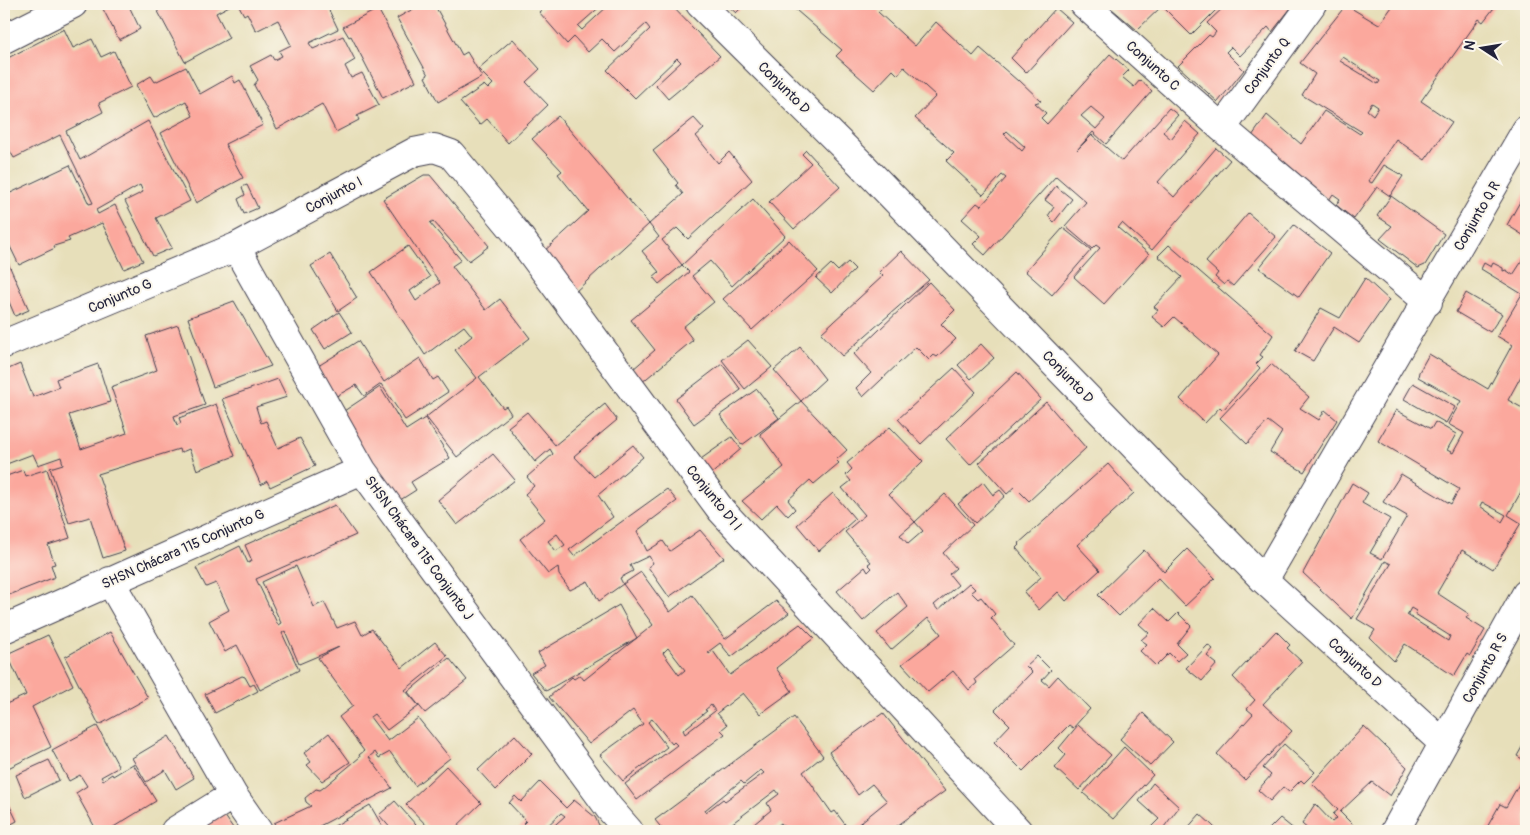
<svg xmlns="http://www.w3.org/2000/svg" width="1530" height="835" viewBox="0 0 1530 835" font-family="Pangolin,sans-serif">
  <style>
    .building { fill: #fba89d; fill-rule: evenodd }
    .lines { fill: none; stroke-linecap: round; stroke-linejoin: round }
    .minor-casing { stroke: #403e4e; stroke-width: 30 }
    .minor { stroke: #fff; stroke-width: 28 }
    .labels { text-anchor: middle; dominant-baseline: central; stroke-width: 4; stroke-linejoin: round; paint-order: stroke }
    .street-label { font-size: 14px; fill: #22223b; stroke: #fbf7ec }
  </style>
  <rect width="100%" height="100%" fill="#fbf7ec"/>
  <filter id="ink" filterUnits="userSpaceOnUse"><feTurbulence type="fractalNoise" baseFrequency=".02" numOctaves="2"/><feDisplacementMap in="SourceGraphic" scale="10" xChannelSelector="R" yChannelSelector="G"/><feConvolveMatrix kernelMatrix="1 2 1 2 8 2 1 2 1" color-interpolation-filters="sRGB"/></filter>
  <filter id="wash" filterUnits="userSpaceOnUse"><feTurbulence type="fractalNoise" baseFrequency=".0096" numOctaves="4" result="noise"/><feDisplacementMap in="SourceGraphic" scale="20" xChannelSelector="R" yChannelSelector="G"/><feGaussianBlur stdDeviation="1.12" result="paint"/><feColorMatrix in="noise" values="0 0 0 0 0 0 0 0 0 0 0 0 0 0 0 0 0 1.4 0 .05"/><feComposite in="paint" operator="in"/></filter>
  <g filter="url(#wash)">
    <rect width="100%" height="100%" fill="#e7dfba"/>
    <g id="blocks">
      <!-- building -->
      <path class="building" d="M113 4H128L140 29 119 40 103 9Z
        M154 4H233L216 13 229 38 185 62Z
        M238 4H263L265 7 269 4H326L338 29 309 43 313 49 343 36 355 60 345 66 351 78 362 73 379 105 357 116 359 120 336 132 322 104 277 129 254 85 258 80 250 66 271 55 274 60 282 56 279 51 291 45 278 20 256 31 247 13 244 15Z
        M422 4H434L462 55 467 52 482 77 438 102 425 77 428 75 397 18Z
        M548 4H603L578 26 582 30 610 4H670L720 56 668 99 656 85 681 62 677 58 635 98 607 70 650 29 646 24 615 52 602 39 588 52 574 37 567 44 539 12Z
        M726 4H745L736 13Z
        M789 4H885L878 12 915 46 936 22 973 56 980 48 1018 81 1019 80 1041 101 1035 103 1046 113 1041 118 1047 124 1110 54 1129 70 1122 77 1134 87 1140 80 1152 91 1106 144 1093 132 1077 150 1092 135 1122 161 1169 108 1178 115 1163 132 1171 139 1185 121 1200 134 1158 182 1174 197 1216 148 1230 160 1152 250 1122 223 1118 228 1149 254 1104 304 1074 277 1100 248 1096 245 1092 249 1065 226 1086 202 1056 176 985 255 973 244 981 236 962 219 977 203 981 206 1006 178 1002 175 983 195 946 161 954 153 915 118 936 96 904 67 898 75 893 70 874 90 836 56 842 50ZM1091 107 1105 119 1096 129 1081 116ZM1007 131 1025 147 1022 151 1004 134Z
        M1106 4H1222L1191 35 1162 6 1137 30Z
        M1227 4H1294L1272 32 1268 27 1240 56 1231 47 1226 52 1244 70 1218 102 1178 66 1209 35 1212 37 1216 32 1207 23Z
        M1394 4H1497L1483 22 1479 19 1421 101 1452 122 1425 160 1396 139 1368 181 1372 183 1384 165 1403 176 1390 196 1377 187 1354 219 1336 205 1340 199 1333 194 1329 200 1319 193 1252 136 1267 115 1301 144 1324 111 1360 134 1362 132 1302 95 1315 74 1300 63 1346 5 1379 25ZM1343 57 1380 81 1378 84 1340 61ZM1372 103 1378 107 1373 115 1367 110Z
        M1056 8 1072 22 1026 73 1011 58Z
        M378 9 416 81 383 98 351 36 349 37 343 27Z
        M64 29 73 48 92 39 101 57 114 51 131 87 99 103 103 112 66 131 80 160 148 121 190 201 156 218 172 248 153 256 125 201 143 192 140 185 96 210 98 214 115 205 143 261 124 269 102 223 68 238 70 241 54 246 55 248 19 265 4 234V196L70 165 89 204 93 203 60 135 14 158 4 141V60Z
        M513 39 540 69 526 82 548 105 508 143 487 119 480 125 460 102 484 85 488 89 493 84 478 69Z
        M186 67 200 94 232 76 235 83 240 80 263 125 225 144 243 178 196 203 161 133 193 116 186 101 154 118 136 85 151 76 155 82Z
        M558 116 649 224 575 292 541 254 588 211 558 174 562 171 532 139Z
        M694 118 704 129 696 136 718 163 729 152 752 180 688 239 677 228 662 240 682 265 753 199 785 236 732 286 710 261 692 276 714 302 683 327 693 340 641 383 632 370 655 350 631 320 689 272 682 265 659 284 653 277 659 272 642 251 659 237 649 224 683 194 676 185 678 183 653 151Z
        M806 150 840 187 794 229 769 202 811 163 802 154Z
        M424 175H430L489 246 469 261 433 221 430 223 461 260 452 266 486 310 500 299 530 338 479 377 503 408 506 406 511 414 457 457 426 417 477 378 455 350 472 336 464 326 425 355 371 272 408 246 430 277 410 291 416 301 440 283 383 199Z
        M247 185 258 208 244 214 238 199 245 195 242 187Z
        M1056 186 1072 199 1054 222 1048 216 1054 207 1045 200Z
        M1526 191V237L1507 225Z
        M1391 196 1444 234 1425 265 1418 268 1380 239 1392 226 1377 216Z
        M1248 213 1276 237 1233 286 1227 281 1224 285 1215 277 1218 273 1206 262Z
        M1294 225 1330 253 1299 297 1259 268Z
        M1063 228 1091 250 1052 295 1025 271Z
        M789 240 818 271 752 330 723 299Z
        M1169 245 1273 335 1260 355 1263 357 1256 364 1260 368 1223 410 1220 407 1205 423 1180 399 1218 355 1174 317 1164 327 1152 317 1158 310 1154 307 1182 277 1158 256Z
        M901 251 929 280 842 356 821 333 883 276 879 272Z
        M4 254 29 310 15 316 4 290Z
        M330 254 357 298 338 311 311 266Z
        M1526 255V367L1508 400 1526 410V483L1508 515 1521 523 1493 569 1462 550 1437 593 1469 614 1466 618 1485 630 1470 656 1467 654 1454 676 1405 644 1394 661 1370 638 1375 630 1357 619 1391 564 1385 561 1352 619 1303 573 1352 483 1368 493 1362 503 1390 519 1370 553 1382 559 1407 516 1383 502 1401 474 1451 504 1459 489 1378 441 1396 410 1431 429 1435 422 1456 434 1447 450 1453 453 1464 433 1448 424 1461 401 1418 377 1419 372 1429 354 1488 389 1512 345 1497 336 1522 294 1481 269 1484 263 1491 267 1493 263 1503 268V271L1506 270 1513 275ZM1482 502 1506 515 1502 522 1480 506ZM1411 608 1416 611 1415 614 1450 636 1448 641 1407 615Z
        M848 262 855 269 832 293 816 278 831 264 838 271Z
        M1365 278 1389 300 1359 343 1334 327 1313 361 1295 351 1321 308 1340 318Z
        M929 282 955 310 941 324 956 339 937 357 934 355 929 360 916 347 863 397 856 388 871 373 854 354Z
        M1466 293 1502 314 1490 332 1456 312Z
        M234 301 271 366 213 387 188 318Z
        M339 312 352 332 325 349 313 330Z
        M178 325 205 405 174 416 177 425 181 423 179 418 216 404 235 456 197 470 189 449 180 453 179 449 98 474 125 551 103 558 90 517 69 523 50 468 63 464 61 457 38 465 33 454 4 465V371L20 364 33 397 59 387 56 379 98 364 110 402 69 415 81 449 127 433 111 387 157 370 146 336Z
        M748 340 772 367 745 389 722 360Z
        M358 341 384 382 420 358 433 380 438 377 448 392 405 420 381 384 364 396 356 385 333 398 315 368Z
        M981 344 994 358 971 379 958 365Z
        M800 347 825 379 801 401 774 370Z
        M722 364 741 390 694 424 676 399Z
        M1271 364 1309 397 1300 408 1319 420 1325 410 1337 420 1304 472 1270 452 1282 432 1268 421 1247 444 1220 418Z
        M954 368 976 392 921 444 898 419Z
        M1017 372 1041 399 970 465 946 439Z
        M278 379 287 397 256 407 261 423 266 421 278 448 300 438 315 466 270 487 267 481 261 485 222 399Z
        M1413 383 1455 407 1446 423 1404 399Z
        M380 387 406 430 425 418 450 458 411 482 416 490 394 504 338 415Z
        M757 389 779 418 742 445 720 415Z
        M801 401 847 450 836 460 839 463 814 484 810 480 788 500 795 509 788 516 777 504 761 519 742 501 784 467 760 434Z
        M1046 402 1086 448 1029 501 1015 487 1007 494 979 463Z
        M605 404 617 420 574 456 594 477 633 445 643 457 598 495 613 517 569 550 574 556 667 489 677 501 637 531 647 551 663 541 670 551 700 530 724 558 669 597 648 567 653 563 649 556 630 565 633 571 620 578 623 584 641 572 670 612 692 595 725 639 776 601 789 613 731 657 720 643 708 652 709 654 713 651 730 675 800 624 814 638 776 668 792 691 760 714 743 693 717 713 727 725 721 730 725 734 637 800 625 784 677 745 674 742 672 744 652 719 648 722 667 747 623 781 600 755 643 724 633 710 589 744 549 697 572 677 574 679 580 675 584 680 653 625 623 584 599 601 588 581 570 590 559 575 558 567 548 574 520 539 545 519 525 494 534 486 527 477 553 454 550 449 535 462 508 427 527 412 555 445ZM557 534 565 545 556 551 548 541ZM668 648 685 670 679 675 663 653ZM711 705 715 711 685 734 683 730 707 711 705 710Z
        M890 427 923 461 889 494 915 522 900 535 908 544 923 531 915 522 945 494 973 525 943 553 956 568 949 574 958 585 934 605 938 610 969 583 975 589 971 592 978 599 981 597 995 614 991 618 1014 645 975 679 977 683 969 690 953 671 928 692 902 664 941 634 928 618 891 650 877 633 908 607 897 592 863 621 837 591 865 567 868 572 872 568 868 564 871 562 845 532 865 515 842 488 851 481 846 475 852 469 847 463Z
        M732 437 741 449 709 476 698 461Z
        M493 454 515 480 457 525 438 500Z
        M1108 464 1134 493 1077 545 1100 570 1066 601 1058 592 1039 610 1024 592 1041 577 1016 548 1019 545 1018 544Z
        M47 469 70 538 48 545 55 564 51 565 55 577 4 597V477L23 470 25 476Z
        M983 482 993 495 1000 490 1005 496 975 523 958 504Z
        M833 493 855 519 819 551 797 525Z
        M335 505 356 535 256 579 278 625 281 623 262 582 296 566 314 607 324 602 337 628 355 621 362 635 372 629 402 668 435 642 447 656 405 690 419 706 387 730 374 714 370 717 388 741 418 718 450 758 415 786 390 752 379 758 375 752 369 757 392 788 310 831H278L274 823 311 806 306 802 305 798 316 789 320 790 323 788 360 757 359 755 364 751 339 717 353 706 318 658 339 647 299 664 285 631 282 633 299 670 260 690 237 645 225 652 209 621 229 610 216 583 206 587 196 568 240 546 248 563 252 561 245 545Z
        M1187 549 1215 578 1185 606 1158 578 1119 616 1098 595 1144 550 1164 572Z
        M619 605 637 638 546 691 531 673 545 665 538 653Z
        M1154 608 1169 622 1178 613 1191 626 1177 644 1186 653 1177 661 1169 653 1156 666 1140 651 1147 644 1141 640 1149 633 1139 624Z
        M1276 631 1290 645 1287 648 1302 662 1263 704 1292 731 1245 780 1217 754 1253 714 1247 709 1255 700 1233 677Z
        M110 632 148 698 99 725 65 657Z
        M48 635 73 685 32 707 51 747 4 770V705L26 695 7 654Z
        M1208 645 1213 649 1207 656 1217 664 1202 681 1186 668Z
        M1037 656 1051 670 1042 680 1049 686 1058 676 1090 709 1073 728 1069 725 1023 771 994 742 1010 725 995 710 1032 672 1026 666Z
        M449 658 467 680 425 713 408 692Z
        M242 676 245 677 250 686 254 684 258 691 215 713 205 694Z
        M883 713 945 791 890 831H812L810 829 807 831H787L781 823 771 831H759L754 824 771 810 767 803 779 794 776 790 722 831H664L655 820 794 717 823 756 803 772 832 813 835 811 850 831 887 801 872 784 858 795 829 752ZM761 770 764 773 725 801 723 799 706 812 705 810 741 781 744 784Z
        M1143 713 1173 742 1150 766 1120 739Z
        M1078 725 1111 755 1079 790 1055 768 1066 755 1059 748Z
        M97 726 119 767 101 777 103 780 112 774 113 776 133 764 156 801 107 831H97L76 793 87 786 80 775 69 781 52 750Z
        M1364 726 1407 767 1390 796 1372 782 1340 812 1359 831H1310L1302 824 1315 804 1332 822 1337 818 1333 814 1338 810 1312 783Z
        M329 733 350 762 322 781 307 765 311 762 304 753Z
        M515 735 532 754 496 790 478 770Z
        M169 736 194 778 176 789 165 770 146 782 132 758Z
        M1526 740V761L1517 756Z
        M1284 744 1315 772 1304 783 1301 780 1289 792 1283 787 1270 801 1258 790 1271 775 1263 768Z
        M1124 747 1153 775 1113 819 1083 793Z
        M49 760 59 780 25 797 16 775Z
        M446 766 481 803 452 831H421L428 827 406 804Z
        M1526 772V831H1485L1500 804 1506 807Z
        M540 782 566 808 574 800 595 817 602 831H548L565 816 561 813 542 831H516L526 821 509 803 515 796 521 802Z
        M1153 783 1179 807 1161 831H1156L1151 827 1159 819 1139 801Z
        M4 794 17 821 4 828Z
        M395 801 416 825 408 831H393L379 815Z
        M370 805 385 831H326Z
        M221 810 235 831H186Z
        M1200 814 1212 825 1218 831H1185Z
        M1280 818 1296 831H1267Z"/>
    </g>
  </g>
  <g filter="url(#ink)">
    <use href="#blocks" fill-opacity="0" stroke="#403e4e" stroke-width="1"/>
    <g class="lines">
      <!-- minor casing -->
      <g class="minor-casing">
        <path id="minor" d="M700 4 859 162 1264 580 1443 743
          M1084 4 1222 128 1428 302
          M4 39 73 4
          M1222 128 1312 4
          M236 247 362 470 609 808 629 831
          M4 344 236 247 414 152 434 148 451 154 518 235 721 510 1018 831
          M1264 580 1526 130
          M110 581 233 795 258 831
          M4 629 362 470
          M175 831 233 795
          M1395 831 1526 594"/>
      </g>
      <!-- minor -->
      <use href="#minor" class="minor"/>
    </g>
  </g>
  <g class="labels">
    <!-- street labels -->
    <g class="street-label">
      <text transform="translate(1153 66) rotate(42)">Conjunto C</text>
      <text transform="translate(1267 66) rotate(-54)">Conjunto Q</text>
      <text transform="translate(784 88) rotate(45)">Conjunto D</text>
      <text transform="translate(334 195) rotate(-28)">Conjunto I</text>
      <text transform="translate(1477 216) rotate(-60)">Conjunto Q R</text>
      <text transform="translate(120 296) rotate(-23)">Conjunto G</text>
      <text transform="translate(1068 377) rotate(46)">Conjunto D</text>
      <text transform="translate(714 498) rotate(51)">Conjunto D1 I</text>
      <text transform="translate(419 548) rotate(54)">SHSN Chácara 115 Conjunto J</text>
      <text transform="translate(183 549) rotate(-24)">SHSN Chácara 115 Conjunto G</text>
      <text transform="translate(1355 663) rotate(42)">Conjunto D</text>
      <text transform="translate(1485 668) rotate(-61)">Conjunto R S</text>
    </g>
  </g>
  <!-- margin -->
  <rect width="1530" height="835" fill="none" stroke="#fbf7ec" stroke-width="20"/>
  <!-- north arrow -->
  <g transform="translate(1482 48) rotate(282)" stroke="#fbf7ec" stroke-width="4" paint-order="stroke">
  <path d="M0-4L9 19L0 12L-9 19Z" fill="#22223b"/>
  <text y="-8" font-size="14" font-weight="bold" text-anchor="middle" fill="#22223b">N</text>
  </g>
</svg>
